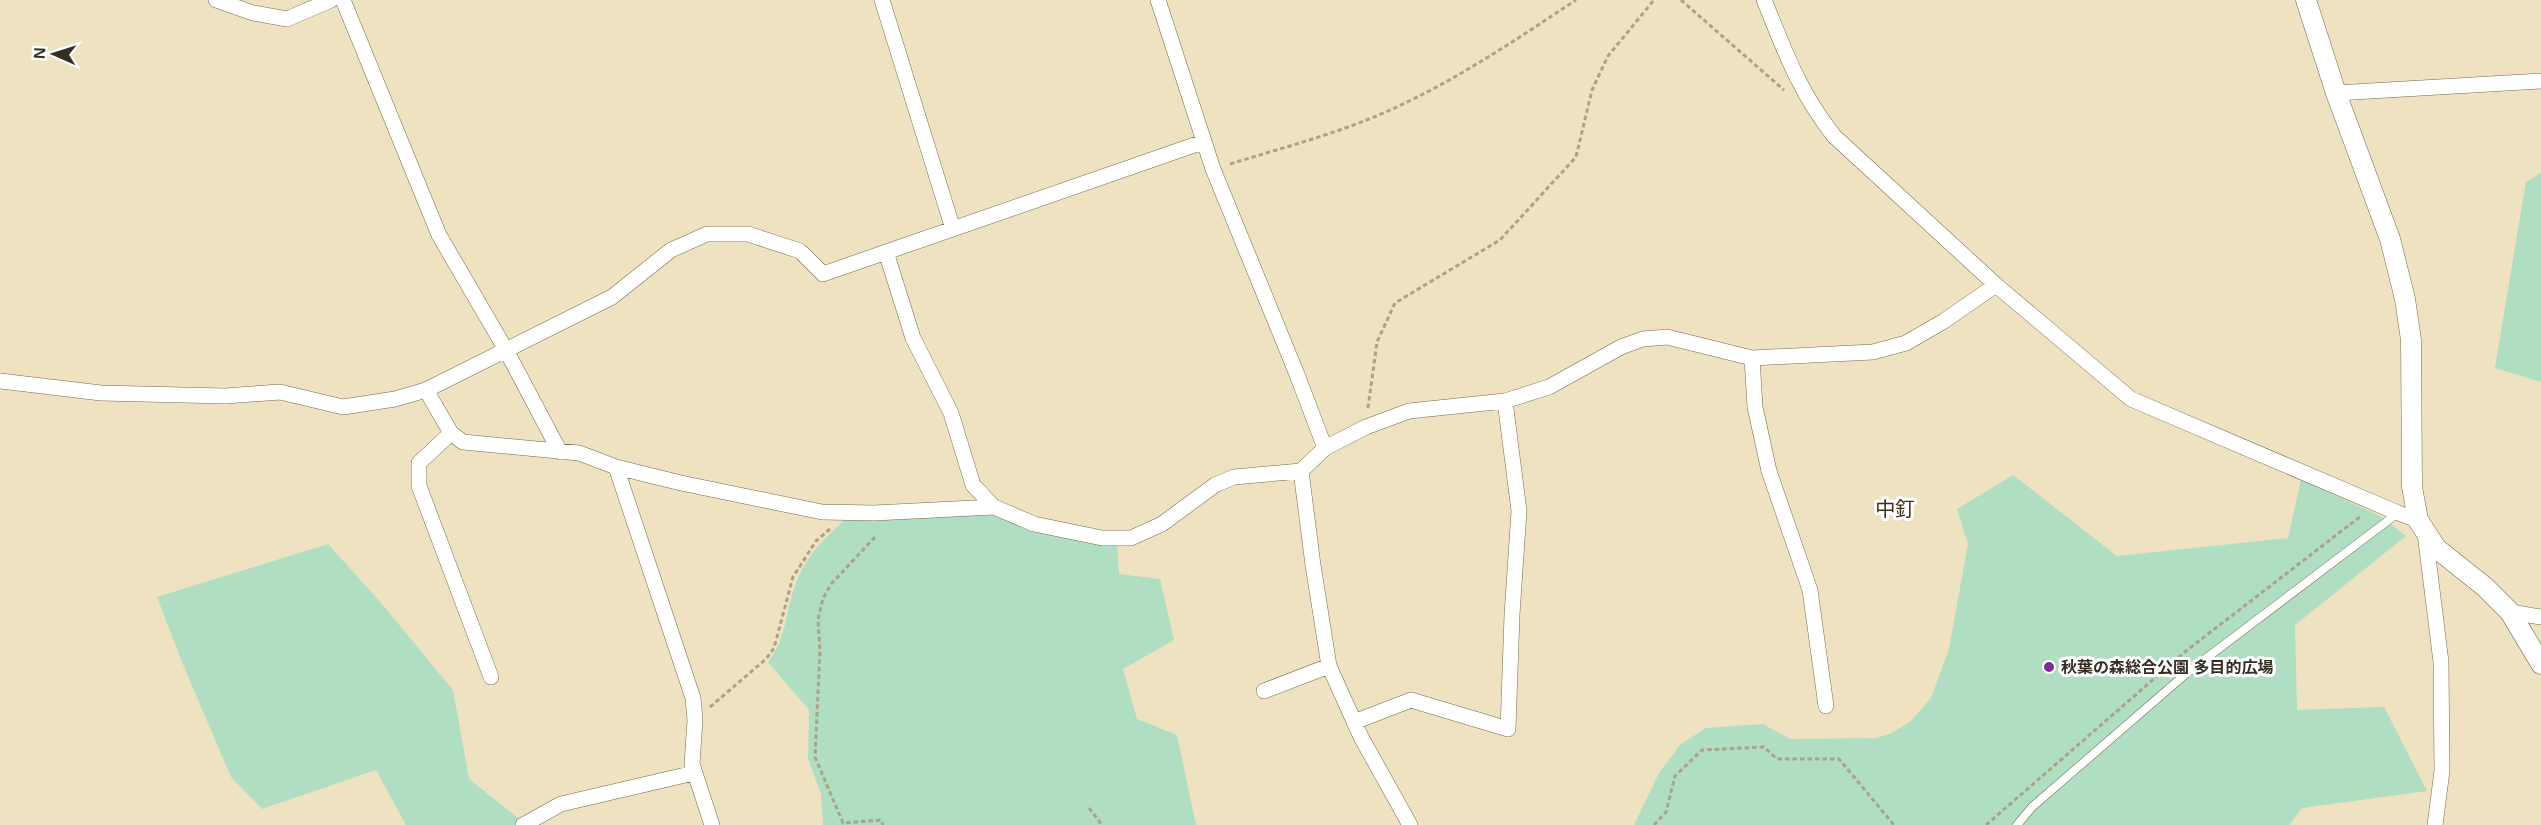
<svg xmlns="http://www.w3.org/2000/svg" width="2541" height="825" viewBox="0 0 2541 825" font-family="Helvetica,'Noto Sans JP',sans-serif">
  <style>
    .green { fill: #afdec3 }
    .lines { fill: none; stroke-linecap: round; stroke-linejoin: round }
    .service-casing { stroke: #766a4c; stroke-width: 9 }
    .minor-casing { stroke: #766a4c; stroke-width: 16 }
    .tertiary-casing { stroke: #766a4c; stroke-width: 21 }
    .path { stroke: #aca288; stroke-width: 3; stroke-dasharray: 4.5 3; stroke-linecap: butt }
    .service { stroke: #fff; stroke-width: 8 }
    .minor { stroke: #fff; stroke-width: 15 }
    .tertiary { stroke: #fff; stroke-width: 20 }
    .poi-dot { fill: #832b99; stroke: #fff; stroke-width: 2 }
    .labels { text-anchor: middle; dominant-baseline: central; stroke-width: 6; stroke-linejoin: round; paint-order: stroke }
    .poi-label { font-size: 16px; font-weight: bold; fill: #332e21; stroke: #fff; text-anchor: start }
    .quarter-label { font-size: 20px; fill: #3b3114; stroke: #fff }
  </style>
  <rect width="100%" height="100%" fill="#eee2c0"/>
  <!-- green -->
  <path class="green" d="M2541 173V382L2495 368 2526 182Z
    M2013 475 2117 556 2288 538 2301 480 2380 516 2406 536 2295 625 2297 710 2384 707 2427 791 2302 808 2289 825H1634L1659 773 1681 744 1706 728 1763 724 1790 739 1876 738 1892 733 1911 721 1931 698 1949 649 1968 544 1957 509Z
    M978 507 1117 538 1119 574 1160 579 1174 640 1123 669 1137 719 1177 735 1196 825H823L821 794 808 759 809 710 768 662C789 635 785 605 799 576 810 550 832 532 852 513Z
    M328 544 382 604 453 690 469 779 527 825H406L376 770 262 809 231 777 182 662 157 597Z"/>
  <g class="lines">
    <!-- service casing -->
    <g class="service-casing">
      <path id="service" d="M2017 825 2032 807 2188 672 2398 513"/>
    </g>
    <!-- minor casing -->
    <g class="minor-casing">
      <path id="minor" d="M216 0 253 13 287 19 331 0
        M343 0 439 235 506 350 560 452
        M882 0 953 229
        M1158 0 1213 169 1296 372 1325 448
        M1764 0C1785 51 1799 92 1834 136L1996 285 2131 399 2398 513 2418 520
        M2336 93 2541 81
        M886 252 913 338 951 413 973 485 994 507
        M1752 358 1755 407 1769 471 1810 590 1826 706
        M0 381 101 393 225 396 280 392 343 407 395 399 426 390 612 297 671 250 707 234H748L800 251 823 274 1203 142
        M426 390 451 433 463 442 579 453 616 467 681 483 822 512 874 513 994 507 1034 524 1102 538H1131L1162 524 1215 485 1234 477 1301 471 1325 448 1366 427 1409 411 1505 401 1549 387 1621 347 1643 339 1667 337 1752 358 1873 352 1906 343 1944 321 1996 285
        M451 433 419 463V486L491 677
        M616 467 693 698 695 720 692 764 712 825
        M1301 471 1313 565 1329 666 1361 737 1410 825
        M2425 533 2441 662 2442 771 2435 825
        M2510 612 2541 617
        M1264 691 1329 666
        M1354 722 1411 700 1508 729 1512 615 1519 511 1505 401
        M523 825 561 804 694 773"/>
    </g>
    <!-- tertiary casing -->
    <g class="tertiary-casing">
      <path id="tertiary" d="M2306 0 2336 93 2390 239 2405 299 2411 340 2412 487 2418 520 2436 548 2485 587 2510 612 2541 664"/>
    </g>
    <!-- path -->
    <path class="path" d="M1681 0 1784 90
      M1230 164C1288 146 1348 131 1403 104 1464 75 1520 37 1576 0
      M1368 408 1377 342 1395 303 1500 240 1576 157 1592 90 1608 56 1654 0
      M875 537 832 583 823 598 818 620 820 651 815 757 843 823 881 820 883 825
      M710 707 766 659 774 648 793 577 816 541 830 529
      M1089 808 1102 825
      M1654 825 1666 812 1675 776 1702 750 1764 747 1777 759H1839L1894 825
      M1986 825 2186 651 2361 516"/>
    <!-- service -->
    <use href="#service" class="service"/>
    <!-- minor -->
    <use href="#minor" class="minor"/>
    <!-- tertiary -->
    <use href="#tertiary" class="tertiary"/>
  </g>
  <!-- markers -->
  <circle class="poi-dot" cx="2049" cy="667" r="6"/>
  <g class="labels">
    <!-- poi labels -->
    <g class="poi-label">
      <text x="2061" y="667">秋葉の森総合公園 多目的広場</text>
    </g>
    <!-- quarter labels -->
    <g class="quarter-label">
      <text x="1895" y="509">中釘</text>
    </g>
  </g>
  <!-- north arrow -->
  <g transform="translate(54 54) rotate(273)" stroke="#ffffff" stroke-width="4.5" paint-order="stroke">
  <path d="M0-4.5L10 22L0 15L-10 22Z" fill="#332e21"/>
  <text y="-9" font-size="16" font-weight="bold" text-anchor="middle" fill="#332e21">N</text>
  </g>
</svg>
